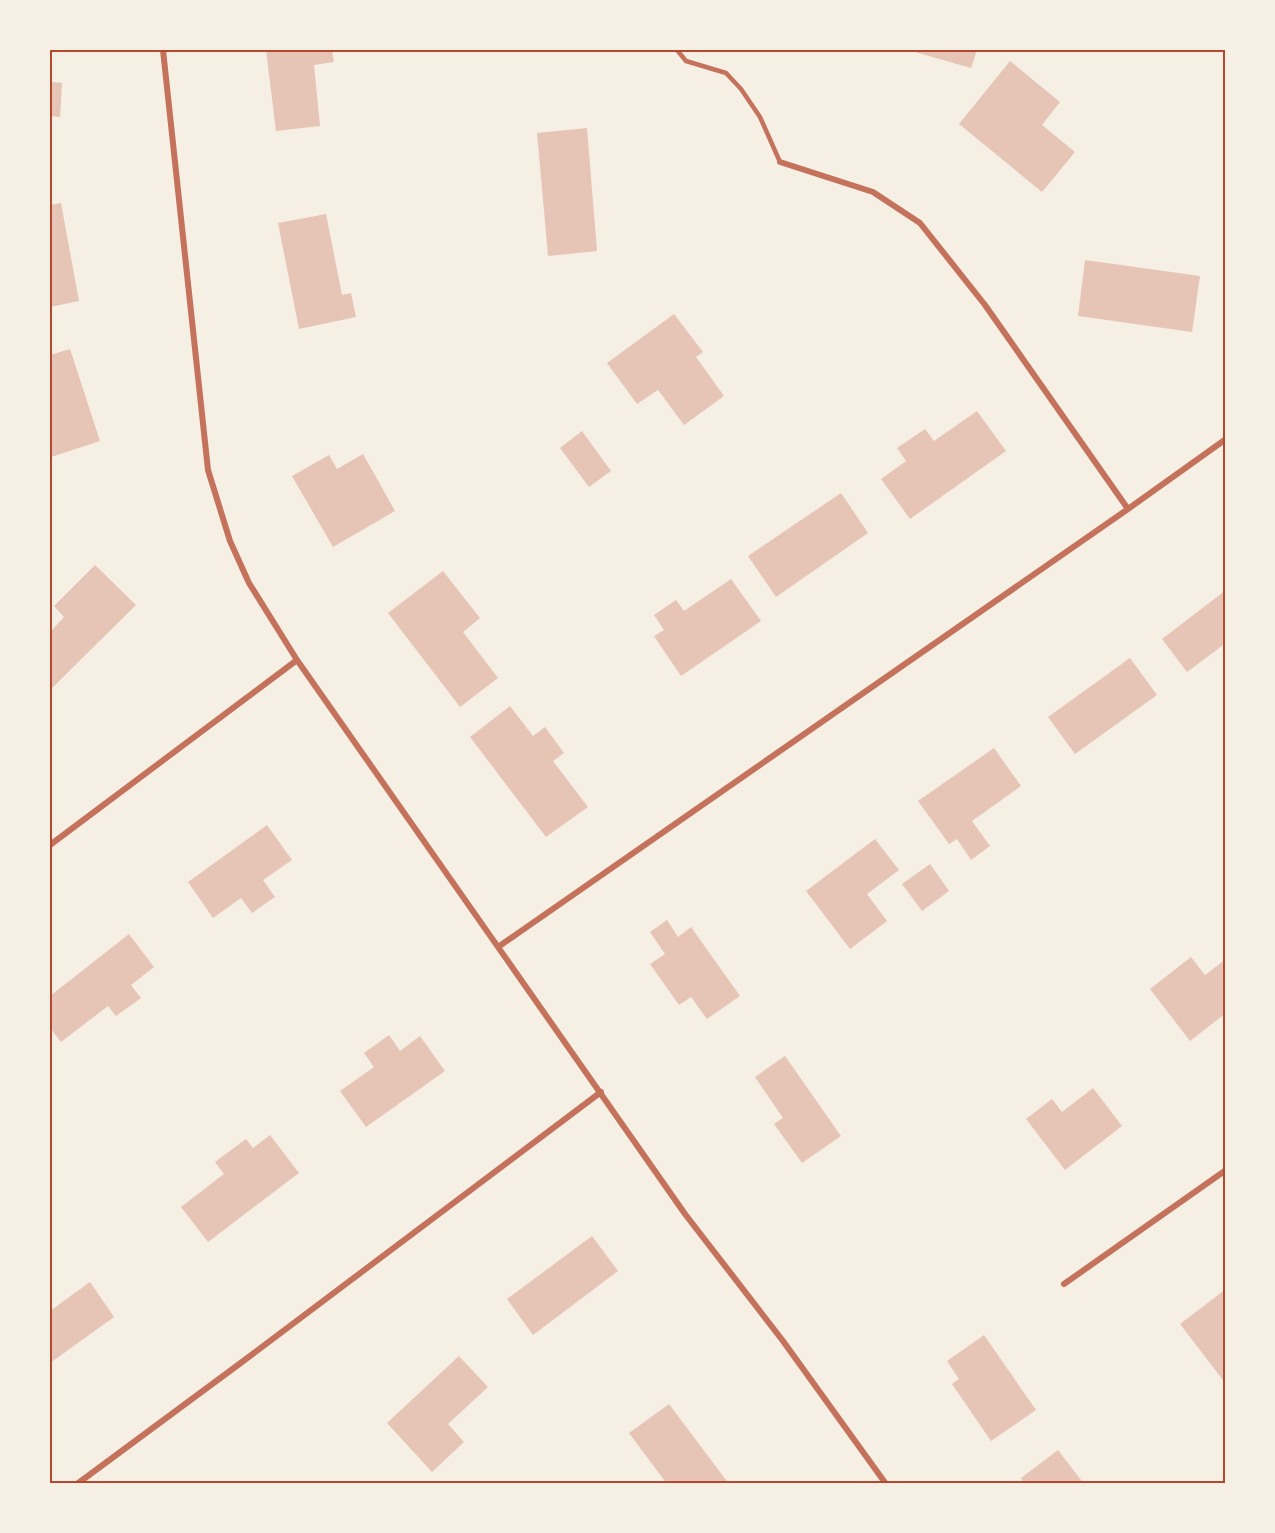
<svg xmlns="http://www.w3.org/2000/svg" width="1275" height="1533" viewBox="0 0 1275 1533" font-family="'Fira Sans Condensed',sans-serif">
  <style>
    .building { fill: #e6c5b7 }
    .lines { fill: none; stroke-linecap: round; stroke-linejoin: round }
    .service { stroke: #c5725c; stroke-width: 4.5 }
    .minor { stroke: #c5725c; stroke-width: 6 }
    .neatline { fill: none; stroke: #b5482f; stroke-width: 2 }
  </style>
  <rect width="100%" height="100%" fill="#f6efe4"/>
  <!-- building -->
  <path class="building" d="M266 50H332L334 62 314 65 320 126 276 131Z
    M908 50H977L971 68Z
    M1010 61 1060 102 1042 125 1075 152 1042 192 959 124Z
    M50 82 62 83 60 117 50 116Z
    M587 128 597 251 548 256 537 133Z
    M61 203 79 301 50 307V205Z
    M326 214 342 295 351 293 356 317 299 329 278 223Z
    M1085 260 1200 276 1192 332 1078 316Z
    M674 314 703 352 696 357 724 396 684 425 658 390 637 404 607 363Z
    M70 349 100 441 51 457 50 451V355Z
    M977 411 1006 451 910 519 881 479 906 461 897 448 925 429 934 441Z
    M582 431 611 471 589 487 560 448Z
    M363 454 395 511 333 547 292 476 329 455 337 469Z
    M841 493 868 533 776 597 748 556Z
    M95 565 136 605 52 688 50 685V632L64 617 54 606Z
    M443 571 480 618 463 632 498 678 460 707 388 613Z
    M731 579 761 621 681 676 654 636 664 630 654 615 676 600 684 611Z
    M1226 590V643L1187 672 1162 639Z
    M1130 658 1157 695 1075 754 1048 717Z
    M510 706 533 736 545 727 564 753 553 761 588 807 546 837 470 737Z
    M994 748 1021 786 972 821 990 846 971 860 957 839 949 844 918 801Z
    M267 825 292 860 263 880 275 897 252 913 241 898 213 918 188 882Z
    M875 839 899 870 867 894 887 921 850 949 806 891Z
    M930 864 949 891 922 911 902 884Z
    M667 920 678 937 691 927 740 996 707 1019 691 997 679 1005 650 964 665 954 650 932Z
    M129 934 154 967 131 985 141 998 116 1016 108 1006 61 1042 50 1028V996Z
    M1191 957 1205 975 1226 959V1013L1190 1041 1150 989Z
    M389 1035 400 1051 420 1036 445 1071 366 1127 340 1091 374 1067 364 1053Z
    M785 1056 841 1136 802 1163 774 1124 783 1118 755 1077Z
    M1093 1088 1122 1126 1065 1170 1026 1119 1052 1099 1062 1112Z
    M270 1135 299 1173 208 1242 181 1207 224 1174 215 1162 246 1139 253 1148Z
    M592 1236 618 1271 533 1335 507 1299Z
    M90 1282 114 1317 50 1363V1311Z
    M1226 1289V1384L1180 1324Z
    M984 1335 1036 1410 991 1441 952 1384 959 1379 947 1361Z
    M459 1356 488 1387 448 1424 464 1442 432 1472 387 1423Z
    M669 1404 729 1484H667L629 1433Z
    M1058 1450 1084 1484H1025L1021 1478Z"/>
  <g class="lines">
    <!-- service -->
    <path class="service" d="M677 50 686 61 726 73 741 89 760 117 780 162"/>
    <!-- minor -->
    <path class="minor" d="M163 50 208 470 230 541 249 583 297 660 685 1214 783 1341 886 1484
      M780 162 873 192 920 223 985 305 1128 509
      M50 845 297 660
      M498 947 1128 509 1226 439
      M1064 1284 1226 1170
      M77 1484 242 1362 601 1092"/>
  </g>
  <!-- border -->
  <rect width="1275" height="1533" fill="none" stroke="#f6efe4" stroke-width="102"/>
  <rect x="51" y="51" width="1173" height="1431" class="neatline"/>
</svg>
